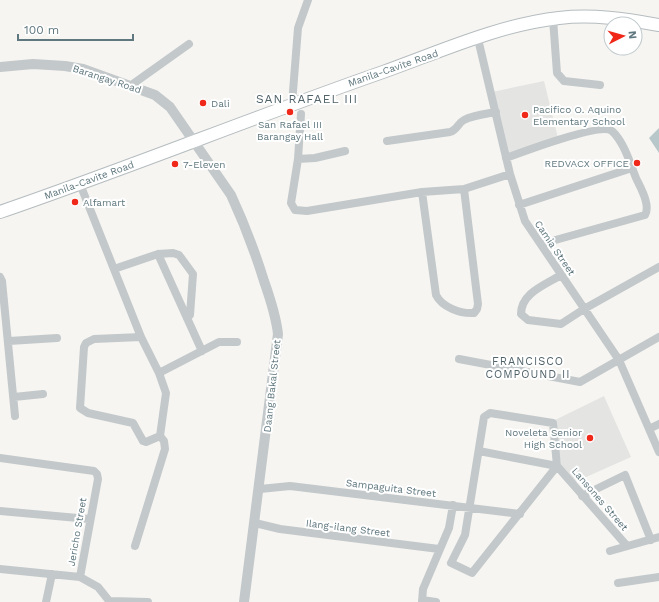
<svg xmlns="http://www.w3.org/2000/svg" width="659" height="602" viewBox="0 0 659 602" font-family="'Work Sans',sans-serif">
  <style>
    .built { fill: #e4e5e3 }
    .water { fill: #b8c8ca }
    .lines { fill: none; stroke-linecap: round; stroke-linejoin: round }
    .secondary-casing { stroke: #b5bcbf; stroke-width: 14 }
    .minor { stroke: #c3c8ca; stroke-width: 8 }
    .tertiary { stroke: #c3c8ca; stroke-width: 10 }
    .secondary { stroke: #fff; stroke-width: 12 }
    .poi-dot { fill: #ef2819; stroke: #fff; stroke-width: 1.5 }
    .labels { text-anchor: middle; dominant-baseline: central; stroke-width: 4; stroke-linejoin: round; paint-order: stroke }
    .street-label { font-size: 10px; fill: #5f777f; stroke: #fff }
    .poi-label { font-size: 10px; fill: #5f777f; stroke: #fff; text-anchor: start }
    .neighbourhood-label { font-size: 11px; letter-spacing: 1px; fill: #51636a; stroke: #fff }
    .quarter-label { font-size: 12px; letter-spacing: 1px; fill: #51636a; stroke: #fff }
  </style>
  <rect width="100%" height="100%" fill="#f6f5f2"/>
  <!-- built -->
  <path class="built" d="M544 81 558 138 508 155 492 92Z
    M604 396 631 457 575 482 561 465 555 420Z"/>
  <!-- water -->
  <path class="water" d="M659 128V153L649 138Z"/>
  <g class="lines">
    <!-- secondary casing -->
    <g class="secondary-casing">
      <path id="secondary" d="M0 212C128 168 254 117 383 72 439 52 498 25 559 18 593 14 625 19 659 25"/>
    </g>
    <!-- minor -->
    <path class="minor" d="M553 19 557 73 564 81 600 85
      M478 39 510 174 525 221 619 360 659 452
      M130 86 189 44
      M292 104 298 28 308 0
      M301 114 298 159 291 203 295 210 307 211 422 192 464 189 510 174
      M387 141 450 132C457 130 458 123 464 120 474 115 486 114 496 112
      M506 158C522 152 601 122 612 131 624 142 630 163 636 178 640 187 651 205 645 215L541 244
      M298 159 315 158 345 151
      M80 184 141 337 159 373 166 393 160 436 164 441 165 449 135 546
      M422 192 436 295C442 307 460 314 474 313L477 309 478 304 464 189
      M519 205 632 168
      M158 254 202 351
      M114 269 158 254 173 253 179 255 193 274 190 315 187 318
      M561 275C545 285 521 293 521 314L528 320 561 324 584 309 659 267
      M0 277 2 281 15 416
      M141 337 94 339 86 343 84 347 80 408 88 413 133 423 143 441 146 442 160 436
      M9 341 57 338
      M459 359 580 382 659 337
      M159 373 219 342H237
      M14 397 43 394
      M490 413 553 423 557 466 472 573 451 563 465 535 484 417Z
      M649 429 659 424
      M479 451 557 466
      M0 458 94 471 97 474 98 479 80 577 98 587 110 602
      M557 466 627 546
      M260 489 290 486 520 514
      M582 496 625 475 651 540
      M0 511 89 519
      M255 523 280 529 439 549
      M610 551 659 537
      M0 569 80 577
      M618 583 659 577
      M422 600 436 602
      M111 601 148 602
      M46 602 52 574
      M422 602 423 589 449 528 453 505"/>
    <!-- tertiary -->
    <path class="tertiary" d="M0 67 33 64 65 66 83 69 155 95 170 107 231 195C244 223 255 252 264 281 270 298 276 316 278 334L244 602"/>
    <!-- secondary -->
    <use href="#secondary" class="secondary"/>
  </g>
  <!-- markers -->
  <g class="poi-dot">
    <circle cx="203" cy="103" r="4"/>
    <circle cx="290" cy="112" r="4"/>
    <circle cx="525" cy="115" r="4"/>
    <circle cx="637" cy="163" r="4"/>
    <circle cx="175" cy="164" r="4"/>
    <circle cx="75" cy="202" r="4"/>
    <circle cx="590" cy="438" r="4"/>
  </g>
  <g class="labels">
    <!-- street labels -->
    <g class="street-label">
      <text transform="translate(393 68) rotate(-19)">Manila-Cavite Road</text>
      <text transform="translate(107 79) rotate(18)">Barangay Road</text>
      <text transform="translate(89 180) rotate(-20)">Manila-Cavite Road</text>
      <text transform="translate(555 248) rotate(56)">Camia Street</text>
      <text transform="translate(272 386) rotate(-84)">Daang Bakal Street</text>
      <text transform="translate(391 488) rotate(7)">Sampaguita Street</text>
      <text transform="translate(600 499) rotate(49)">Lansones Street</text>
      <text transform="translate(348 528) rotate(7)">Ilang-ilang Street</text>
      <text transform="translate(77 532) rotate(-80)">Jericho Street</text>
    </g>
    <!-- poi labels -->
    <g class="poi-label">
      <text x="211" y="103">Dali</text>
      <text x="533" y="109">Pacifico O. Aquino<tspan x="533" dy="12">Elementary School</tspan></text>
      <text x="290" y="124" text-anchor="middle">San Rafael III<tspan x="290" dy="12">Barangay Hall</tspan></text>
      <text x="629" y="163" text-anchor="end">REDVACX OFFICE</text>
      <text x="183" y="164">7-Eleven</text>
      <text x="83" y="202">Alfamart</text>
      <text x="582" y="432" text-anchor="end">Noveleta Senior<tspan x="582" dy="12">High School</tspan></text>
    </g>
    <!-- neighbourhood labels -->
    <g class="neighbourhood-label">
      <text x="528" y="361">FRANCISCO<tspan x="528" dy="13">COMPOUND II</tspan></text>
    </g>
    <!-- quarter labels -->
    <g class="quarter-label">
      <text x="307" y="99">SAN RAFAEL III</text>
    </g>
  </g>
  <!-- north arrow -->
  <g transform="translate(623 36) rotate(84)"><circle r="19" fill="#ffffff" stroke="#bfc9cc"/>
  <path d="M0-3L7 15L0 10L-7 15Z" fill="#ef2819"/>
  <text y="-6" font-size="11" font-weight="bold" text-anchor="middle" fill="#5f777f">N</text>
  </g>
  <!-- scale -->
  <path d="M18 34v6h115v-6" fill="none" stroke="#5f777f" stroke-width="2"/>
  <text x="24" y="34" font-size="12" fill="#5f777f" stroke="#ffffff" stroke-width="3" paint-order="stroke">100 m</text>
</svg>
